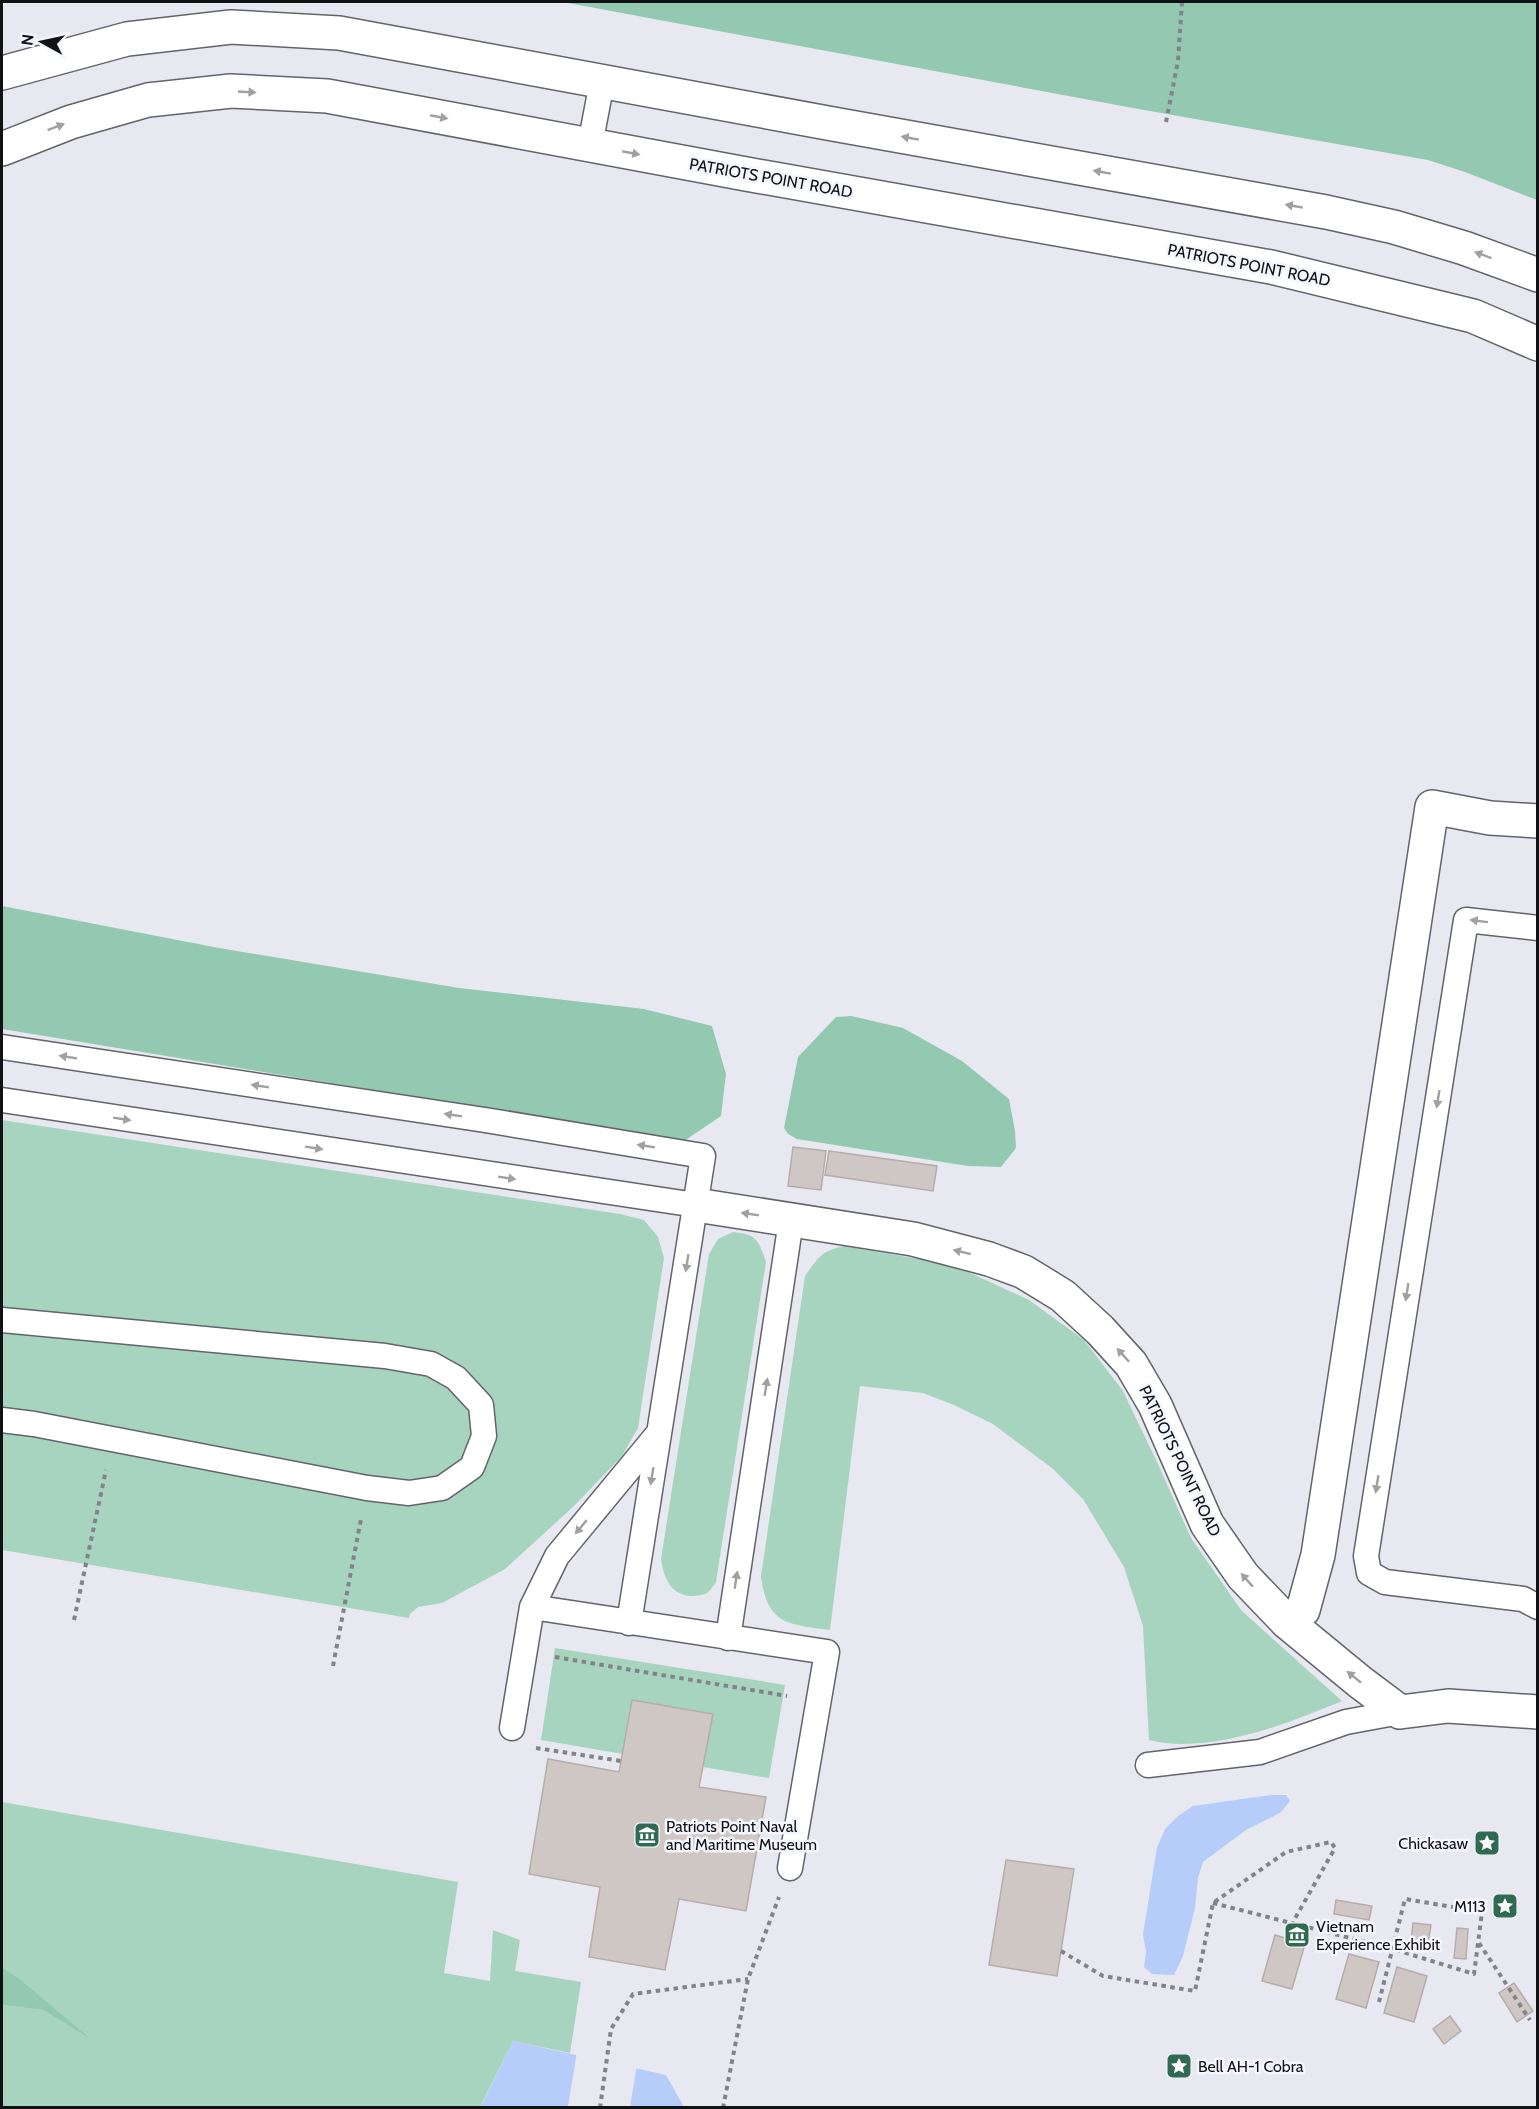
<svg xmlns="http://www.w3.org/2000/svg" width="1539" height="2109" viewBox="0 0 1539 2109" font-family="Cabin,sans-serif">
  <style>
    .green { fill: #a7d4be }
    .forest { fill: #93c9b0 }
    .water { fill: #b6cdf9 }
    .pier { fill: #e7e8f0 }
    .building { fill: #cfc7c4; stroke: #b6adaa; stroke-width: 1.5 }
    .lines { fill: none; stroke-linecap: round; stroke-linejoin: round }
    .service-casing { stroke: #63646b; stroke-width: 27 }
    .minor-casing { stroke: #63646b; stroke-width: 36 }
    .tertiary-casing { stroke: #63646b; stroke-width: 36 }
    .path { stroke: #838389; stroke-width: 4; stroke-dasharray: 4.5 4.5; stroke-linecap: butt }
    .service { stroke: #fff; stroke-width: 24 }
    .minor { stroke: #fff; stroke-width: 33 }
    .tertiary { stroke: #fff; stroke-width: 33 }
    .oneway { fill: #a0a0a1 }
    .labels { text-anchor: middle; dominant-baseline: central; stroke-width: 5; stroke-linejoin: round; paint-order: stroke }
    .street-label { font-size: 16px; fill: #121215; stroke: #f4f6fe }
    .poi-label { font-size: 16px; fill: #121215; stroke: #f4f6fe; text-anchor: start }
  </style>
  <rect width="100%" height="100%" fill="#e7e8f0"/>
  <!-- green -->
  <path class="green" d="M2 1120 620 1214 644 1220 658 1237 664 1258 638 1428 622 1456 574 1506 505 1569 442 1603 418 1607 410 1614 409 1618 2 1550Z
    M733 1232C757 1234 759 1241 766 1262L716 1582C714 1585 710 1591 707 1593 704 1595 696 1596 692 1596 670 1595 664 1578 661 1559L709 1254 718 1239Z
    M844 1246 953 1265 1029 1300 1084 1340 1123 1391 1157 1462 1191 1538 1241 1610 1342 1701C1287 1724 1208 1755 1149 1740L1143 1626 1124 1567 1083 1499 1052 1468 993 1424 954 1405 923 1393 860 1386 830 1630C788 1624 767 1625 761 1576L805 1276C818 1258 821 1251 844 1246Z
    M555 1648 785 1685 769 1778 703 1767 713 1714 633 1700 623 1754 541 1740Z
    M2 1802 458 1882 444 1973 490 1981 493 1930 520 1940 515 1971 581 1982 570 2053 513 2041 480 2107H2V2005L43 2010 87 2036 20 1979 2 1967Z"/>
  <!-- forest -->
  <path class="forest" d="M563 2H1537V200L1465 172 1428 160 1133 108Z
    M2 906 219 948 459 988 644 1009 712 1026 726 1074 721 1116 684 1141 2 1029Z
    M851 1016 903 1028 962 1061 1009 1099 1015 1131 1016 1148 1001 1167 968 1166 797 1139 788 1134 784 1128 798 1057 836 1017Z
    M2 1967 20 1979 91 2039 43 2010 2 2005Z"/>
  <!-- water -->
  <path class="water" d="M1271 1795H1286L1290 1801 1280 1813 1246 1830 1203 1862 1198 1878 1195 1908 1183 1956 1174 1975 1152 1974 1144 1967 1146 1952 1143 1934 1157 1848 1165 1829 1178 1816 1193 1806Z
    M513 2041 666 2075 684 2107 480 2108Z"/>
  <!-- pier -->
  <path class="pier" d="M577 2052 637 2065 630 2107 568 2106Z"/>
  <!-- building -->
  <path class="building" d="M793 1147 826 1151 821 1190 788 1186Z
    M829 1151 937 1166 933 1191 825 1175Z
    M632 1700 713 1714 699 1787 766 1797 746 1911 679 1899 665 1970 589 1957 600 1887 529 1874 548 1759 619 1772Z
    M1006 1860 1074 1869 1057 1976 989 1965Z
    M1336 1900 1372 1906 1369 1920 1334 1914Z
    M1413 1923 1431 1925 1428 1943 1411 1941Z
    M1457 1928 1468 1929 1466 1959 1454 1958Z
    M1275 1935 1305 1944 1292 1989 1262 1981Z
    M1349 1954 1379 1962 1366 2008 1336 1999Z
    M1397 1967 1427 1976 1414 2022 1384 2013Z
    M1514 1983 1533 2011 1517 2022 1499 1993Z
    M1450 2016 1461 2031 1444 2044 1433 2029Z"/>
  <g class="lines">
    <!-- service casing -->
    <g class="service-casing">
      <path id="service" d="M590 145 602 82
        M1538 928 1466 920 1366 1556 1369 1573 1385 1582 1523 1599 1538 1607
        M2 1047 485 1120 703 1156 629 1623
        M2 1100 696 1205
        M2 1320 385 1356 431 1364 456 1378 481 1405 484 1436 472 1467 442 1488 409 1493 367 1488 34 1424 2 1420
        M532 1607 557 1556 657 1435
        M728 1638 791 1221
        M512 1728 532 1607 827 1652 790 1868
        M1148 1765 1260 1752 1346 1722 1400 1712"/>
    </g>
    <!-- minor casing -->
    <g class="minor-casing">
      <path id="minor" d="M696 1205 913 1239 989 1259 1024 1272 1063 1296 1100 1330 1131 1364 1155 1405 1207 1524 1243 1576 1287 1622 1360 1682 1400 1712 1448 1706 1538 1712
        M1287 1622 1303 1610 1318 1555 1432 807 1490 818 1538 821"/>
    </g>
    <!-- tertiary casing -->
    <g class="tertiary-casing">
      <path id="tertiary" d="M2 73 127 39 231 27 339 33 833 124 1326 212 1394 227 1464 248 1538 275
        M2 149 71 122 148 100 231 91 327 96 746 174 1271 267 1473 316 1538 344"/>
    </g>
    <!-- path -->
    <path class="path" d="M1166 122 1178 61 1182 2
      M74 1620 106 1470
      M555 1657 787 1696
      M333 1666 361 1519
      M536 1748 621 1761
      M1213 1903 1393 1949 1474 1974 1482 1912 1405 1899 1378 2006
      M1479 1943 1530 2020
      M1061 1951 1103 1976 1195 1991 1213 1903 1286 1852 1331 1842 1335 1848 1293 1922
      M600 2108 611 2029 633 1994 748 1979
      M723 2108 748 1979 779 1897"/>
    <!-- service -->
    <use href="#service" class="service"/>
    <!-- minor -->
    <use href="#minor" class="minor"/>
    <!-- tertiary -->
    <use href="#tertiary" class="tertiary"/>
  </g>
  <!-- one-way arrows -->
  <defs><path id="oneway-solid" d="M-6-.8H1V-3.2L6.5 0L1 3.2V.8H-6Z" transform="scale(1.5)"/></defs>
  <g class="oneway">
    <use href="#oneway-solid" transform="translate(247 92) rotate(3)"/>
    <use href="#oneway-solid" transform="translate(439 117) rotate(11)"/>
    <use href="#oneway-solid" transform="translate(56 127) rotate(-21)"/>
    <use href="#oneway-solid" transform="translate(910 138) rotate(-170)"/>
    <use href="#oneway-solid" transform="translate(631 153) rotate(11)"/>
    <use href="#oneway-solid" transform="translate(1102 172) rotate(-170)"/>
    <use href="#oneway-solid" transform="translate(1294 206) rotate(-170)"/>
    <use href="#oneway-solid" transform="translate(1483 255) rotate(-160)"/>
    <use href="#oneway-solid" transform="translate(1479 921) rotate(-173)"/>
    <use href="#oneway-solid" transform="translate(68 1057) rotate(-171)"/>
    <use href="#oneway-solid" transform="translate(260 1086) rotate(-171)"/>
    <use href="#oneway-solid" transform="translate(1438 1099) rotate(99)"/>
    <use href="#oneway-solid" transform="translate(453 1115) rotate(-171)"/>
    <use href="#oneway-solid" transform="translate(122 1119) rotate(9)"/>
    <use href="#oneway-solid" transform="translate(646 1146) rotate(-171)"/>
    <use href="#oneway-solid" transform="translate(314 1148) rotate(9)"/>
    <use href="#oneway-solid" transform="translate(507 1178) rotate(9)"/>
    <use href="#oneway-solid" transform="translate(750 1214) rotate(-171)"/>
    <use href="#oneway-solid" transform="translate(962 1252) rotate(-166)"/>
    <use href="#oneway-solid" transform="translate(687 1263) rotate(99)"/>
    <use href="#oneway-solid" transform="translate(1407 1292) rotate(99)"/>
    <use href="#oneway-solid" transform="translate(1123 1355) rotate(-132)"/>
    <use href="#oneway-solid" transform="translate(766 1387) rotate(-81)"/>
    <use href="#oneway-solid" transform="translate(652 1476) rotate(99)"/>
    <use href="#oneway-solid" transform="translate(1377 1484) rotate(99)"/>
    <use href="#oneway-solid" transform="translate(581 1527) rotate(130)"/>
    <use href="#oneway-solid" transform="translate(736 1580) rotate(-81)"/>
    <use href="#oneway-solid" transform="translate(1247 1580) rotate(-131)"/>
    <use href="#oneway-solid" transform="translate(1354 1677) rotate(-141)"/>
  </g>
  <!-- icons -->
  <defs>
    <g id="museum-square" transform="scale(1.35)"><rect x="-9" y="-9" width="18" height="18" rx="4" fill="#306a53" stroke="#f4f6fe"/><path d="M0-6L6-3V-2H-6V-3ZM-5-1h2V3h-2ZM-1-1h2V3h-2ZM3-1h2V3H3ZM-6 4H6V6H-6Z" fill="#fff"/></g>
    <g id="sight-square" transform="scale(1.35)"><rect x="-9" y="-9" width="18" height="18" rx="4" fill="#306a53" stroke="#f4f6fe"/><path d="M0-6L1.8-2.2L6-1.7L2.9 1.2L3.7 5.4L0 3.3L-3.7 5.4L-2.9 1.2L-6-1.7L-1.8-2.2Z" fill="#fff"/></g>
  </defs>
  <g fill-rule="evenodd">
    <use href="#museum-square" x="647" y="1835"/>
    <use href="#sight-square" x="1487" y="1843"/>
    <use href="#sight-square" x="1505" y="1906"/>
    <use href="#museum-square" x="1297" y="1935"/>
    <use href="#sight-square" x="1179" y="2066"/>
  </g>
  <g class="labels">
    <!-- street labels -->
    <g class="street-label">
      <text transform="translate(771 178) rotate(10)">PATRIOTS POINT ROAD</text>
      <text transform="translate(1249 265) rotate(11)">PATRIOTS POINT ROAD</text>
      <text transform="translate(1180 1461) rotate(64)">PATRIOTS POINT ROAD</text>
    </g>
    <!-- poi labels -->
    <g class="poi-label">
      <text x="666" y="1826">Patriots Point Naval<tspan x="666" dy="18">and Maritime Museum</tspan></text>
      <text x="1468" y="1843" text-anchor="end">Chickasaw</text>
      <text x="1486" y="1906" text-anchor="end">M113</text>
      <text x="1316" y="1926">Vietnam<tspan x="1316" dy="18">Experience Exhibit</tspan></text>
      <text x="1198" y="2066">Bell AH-1 Cobra</text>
    </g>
  </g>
  <!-- border -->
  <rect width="1539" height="2109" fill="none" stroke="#121215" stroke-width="6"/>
  <!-- north arrow -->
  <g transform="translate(42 42) rotate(278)" stroke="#f4f6fe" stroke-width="4.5" paint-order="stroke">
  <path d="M0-4.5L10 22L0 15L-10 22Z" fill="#121215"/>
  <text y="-9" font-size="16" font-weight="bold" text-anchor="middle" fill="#121215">N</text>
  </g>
</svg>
